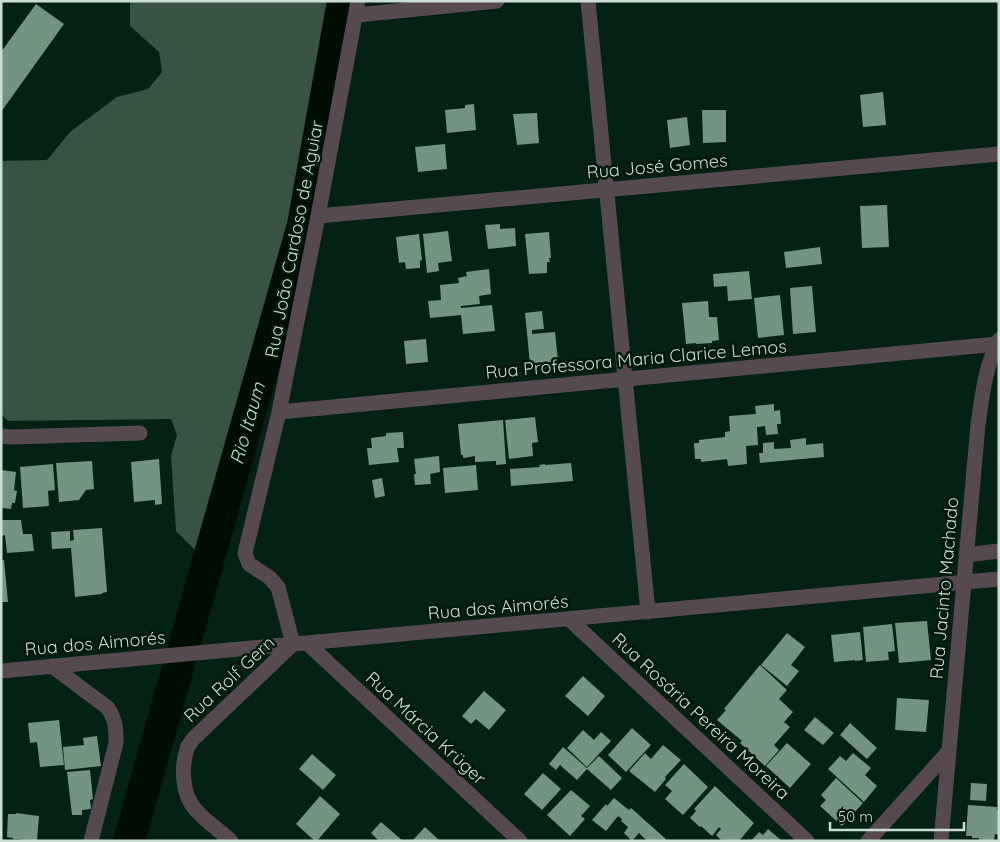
<svg xmlns="http://www.w3.org/2000/svg" width="1000" height="842" viewBox="0 0 1000 842" font-family="Quicksand,sans-serif">
  <style>
    .forest { fill: #375443 }
    .lines { fill: none; stroke-linecap: round; stroke-linejoin: round }
    .river { stroke: #000d03; stroke-width: 32 }
    .building { fill: #739480 }
    .minor { stroke: #56494f; stroke-width: 15 }
    .labels { text-anchor: middle; dominant-baseline: central; stroke-width: 5; stroke-linejoin: round; paint-order: stroke }
    .street-label { font-size: 18px; fill: #ccded3; stroke: #00180a }
    .water-label { font-size: 19px; font-style: italic; fill: #ade7c5; stroke: #00180a }
  </style>
  <rect width="100%" height="100%" fill="#032213"/>
  <!-- forest -->
  <path class="forest" d="M130 1H337L301 191 286 250 273 314 237 429 216 505 209 508 198 553 176 531 171 456 177 435 171 419 8 421 1 414V161L47 160 70 132 117 97 148 89 162 72 159 52 130 26Z"/>
  <g class="lines">
    <!-- river -->
    <path class="river" id="s1" d="M129 841 303 225 343 1"/>
  </g>
  <!-- building -->
  <path class="building" d="M36 4 64 24 1 112V52Z
    M883 92 886 125 863 127 860 95Z
    M474 104 476 130 447 133 445 110 465 108V105Z
    M702 110H726V142L703 143Z
    M537 113 539 143 517 145 513 114Z
    M687 117 690 145 670 148 667 120Z
    M445 144 447 169 418 172 415 147Z
    M887 205 889 247 862 248 860 206Z
    M500 224V229L515 228 516 246 488 249 485 225Z
    M448 231 452 261 438 263 439 271 427 273 423 234Z
    M549 232 551 258H549L550 262H547V273L529 274 525 234Z
    M419 234 422 260 420 261V268L406 269 405 262 399 263 396 237Z
    M820 247 822 264 786 268 784 252Z
    M489 269 491 294 479 296 480 304 461 306V308L492 305 495 331 463 334 461 315 430 318 428 301 441 300 440 285 459 283 458 278 467 276 466 272Z
    M749 271 752 299 728 301 727 286 714 287 713 274Z
    M812 286 816 332 793 334 790 288Z
    M780 295 784 335 758 338 754 298Z
    M708 301 709 317H717L719 340 712 341V343L696 344V343L686 344 682 303Z
    M542 311 544 329 532 330V334L555 332 558 361 530 364 525 313Z
    M426 339 428 362 406 364 404 341Z
    M774 404V411L780 410 781 424H777L778 434 766 435 765 426 757 427 758 445 746 446 747 464 728 466 727 459 701 462V459H695L694 443H699V440L725 437V432L730 431 729 416 756 414 755 406Z
    M535 417 538 442 532 443 533 456 509 459 505 420Z
    M503 420 506 464 496 465V461L475 462V456L463 458V455H461L458 424Z
    M403 432 404 448H397L399 462 369 465 367 448H372L371 438 386 436V433Z
    M806 438V445L823 443 824 457 760 463 759 453H763V443L774 442V449L791 448 790 440Z
    M439 456 440 472 430 474 431 484 415 485 414 474H416L414 459Z
    M159 459 162 504 155 505V500L134 502 131 462Z
    M92 461 94 489 86 490 79 500 59 502 56 463Z
    M571 463 573 481 511 486 510 469 540 467 539 465 545 464V465Z
    M53 464 55 490 48 491 49 506 23 508 20 467Z
    M476 465 478 490 445 493 443 468Z
    M1 470 16 472 14 490 17 491 15 503H12L11 509 1 508Z
    M382 478 385 496 375 498 372 480Z
    M1 520H21L23 534H32L34 551 7 553 5 535 1 536Z
    M102 528 107 592 102 593V594L75 597 71 548 52 549 51 532 70 531V541L74 540 73 530Z
    M4 560 8 602H1V561Z
    M927 621 931 660 899 663 895 623Z
    M892 624 895 651 888 652 889 660 866 662 863 627Z
    M860 632 863 660 855 661V660L834 662 831 635Z
    M787 633 805 647 791 665 799 671 787 686 761 665Z
    M760 665 787 690 779 699 793 712 784 722 790 727 774 745 779 750 765 766 740 743 742 741 717 720 726 710 724 709Z
    M583 676 605 696 588 716 565 696Z
    M484 691 506 710 489 730 476 719 471 724 462 716Z
    M897 698 929 700 926 732 895 730Z
    M815 717 834 733 823 745 804 730Z
    M59 720 64 765 40 767 37 742 30 743 28 723Z
    M850 723 877 748 867 759 840 735Z
    M632 728 651 745 626 772 608 755Z
    M583 730 594 740 601 732 611 741 587 767 567 748Z
    M97 736 101 766 65 770 63 747 84 745 83 738Z
    M787 743 811 764 790 788 766 766Z
    M663 745 681 760 665 777 666 779 655 792 629 771 645 753 651 759Z
    M563 747 587 768 599 756 622 778 611 790 587 769 577 780 560 765 556 770 549 764Z
    M853 753 871 768 865 775 877 786 864 802 828 769 840 756 846 761Z
    M312 754 336 775 323 790 299 769Z
    M684 764 708 787 683 815 665 799 672 791 665 785Z
    M90 770 93 799 90 800 91 809 82 810V815H72L67 772Z
    M543 773 561 789 542 810 524 794Z
    M836 778 863 803 842 826 820 806 826 800 821 795Z
    M971 783 987 784 986 801 970 800Z
    M715 786 754 823 739 841H722L716 835 721 829 719 827 712 836 701 826 700 827 690 818 696 811 694 809Z
    M571 790 590 806 581 816 585 819 570 836 547 815Z
    M320 796 340 814 317 841H315L296 824Z
    M614 798 629 810 631 808 666 839 664 841H647L639 833 632 841 624 833 628 827 621 821 622 819 618 816 606 831 592 820 606 804 607 806Z
    M968 805 997 807V810L999 811V835L995 834 994 841H979V838H972V836H966Z
    M16 813 39 816 37 841 13 839V838L7 837 8 814H16Z
    M381 822 403 841H379L371 833Z
    M425 827 440 841H412Z
    M768 829 782 841H751L759 832 763 835Z"/>
  <g class="lines">
    <!-- minor -->
    <path class="minor" d="M588 1 648 612
      M357 15 497 1
      M318 216 999 154
      M279 412 997 344
      M1 436 12 437 140 433
      M966 555 999 551
      M569 619 807 841
      M307 643 520 841
      M52 666 108 708C116 721 116 729 116 743L91 841
      M1 671 999 579
      M231 841C220 831 204 820 195 809 182 794 181 767 187 749 188 745 191 742 193 739L293 644 278 587 270 578 249 564 245 553 279 412 318 216 358 1
      M868 841 949 751
      M941 841 978 425C982 397 985 366 999 340"/>
  </g>
  <g class="labels">
    <!-- street labels -->
    <g class="street-label">
      <text transform="translate(657 166) rotate(-5)">Rua José Gomes</text>
      <text transform="translate(294 239) rotate(-79)">Rua João Cardoso de Aguiar</text>
      <text transform="translate(636 359) rotate(-5)">Rua Professora Maria Clarice Lemos</text>
      <text transform="translate(944 588) rotate(-85)">Rua Jacinto Machado</text>
      <text transform="translate(498 607) rotate(-5)">Rua dos Aimorés</text>
      <text transform="translate(95 643) rotate(-5)">Rua dos Aimorés</text>
      <text transform="translate(229 679) rotate(-43)">Rua Rolf Gern</text>
      <text transform="translate(701 716) rotate(43)">Rua Rosária Pereira Moreira</text>
      <text transform="translate(426 728) rotate(43)">Rua Márcia Krüger</text>
    </g>
    <!-- water labels -->
    <g class="water-label">
      <text stroke="none"><textPath href="#s1" startOffset="434">Rio Itaum</textPath></text>
    </g>
  </g>
  <!-- border -->
  <rect width="1000" height="842" fill="none" stroke="#ccded3" stroke-width="5"/>
  <!-- scale -->
  <path d="M830 822v8h134v-8" fill="none" stroke="#ccded3" stroke-width="2.5"/>
  <text x="838" y="822" font-size="15" fill="#ccded3" stroke="#00180a" stroke-width="4" paint-order="stroke">50 m</text>
</svg>
